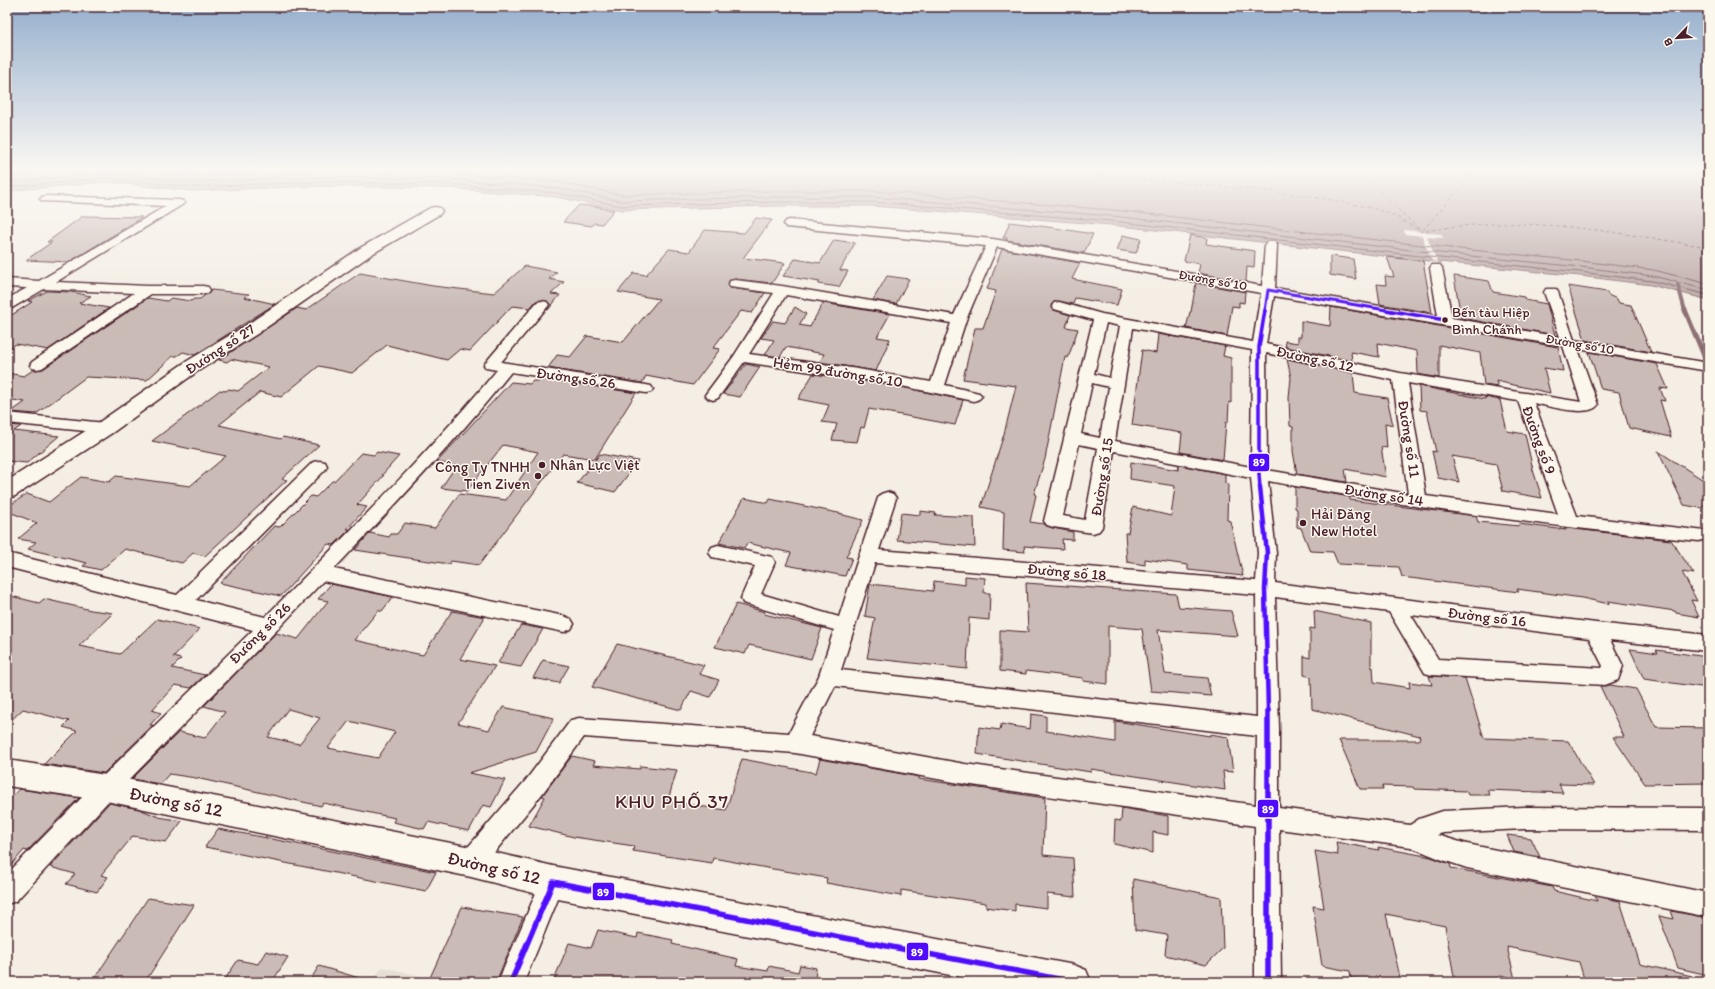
<svg xmlns="http://www.w3.org/2000/svg" width="1715" height="989" viewBox="0 0 1715 989" font-family="Itim,sans-serif">
  <style>
    .built { fill: #e7dfd6 }
    .water { fill: #baa7a5; stroke: #8d7174 }
    .pier { fill: #f4eee4 }
    .lines { fill: none; stroke-linecap: round; stroke-linejoin: round }
    .shore { stroke: #77555c; stroke-width: 1 }
    .stream-far1 { stroke: #8d7174; stroke-width: 4 }
    .stream { stroke: #8d7174; stroke-width: 5 }
    .ferry { stroke: #714f56; stroke-width: 1; stroke-dasharray: 3.5 3; stroke-linecap: butt }
    .building { fill: #cabbb6; stroke: #4a1f2b; fill-rule: evenodd }
    .street-casing { stroke: #4a1f2b; stroke-width: 3 }
    .secondary-casing { stroke: #4a1f2b; stroke-width: 3 }
    .street { fill: #fbf7ec; fill-rule: evenodd }
    .secondary { fill: #fbf7ec; fill-rule: evenodd }
    .bus-1-far3-casing { stroke: #fbf7ec; stroke-width: 5 }
    .bus-1-far2-casing { stroke: #fbf7ec; stroke-width: 6 }
    .bus-1-far1-casing { stroke: #fbf7ec; stroke-width: 8 }
    .bus-1-casing { stroke: #fbf7ec; stroke-width: 8 }
    .bus-1-far3 { stroke: #4f0aff; stroke-width: 3 }
    .bus-1-far2 { stroke: #4f0aff; stroke-width: 3.5 }
    .bus-1-far1 { stroke: #4f0aff; stroke-width: 4.5 }
    .bus-1 { stroke: #4f0aff; stroke-width: 5.5 }
    .bus-dot { fill: #4a1f2b; stroke: #fbf7ec; stroke-width: 1.5 }
    .labels { text-anchor: middle; dominant-baseline: central; stroke-width: 3; stroke-linejoin: round; paint-order: stroke }
    .far-street-label { font-size: 13px; fill: #4a1f2b; stroke: #fbf7ec }
    .bus-label { font-size: 14px; fill: #4a1f2b; stroke: #fbf7ec; text-anchor: start }
    .street-label { font-size: 15px; fill: #4a1f2b; stroke: #fbf7ec }
    .poi-label { font-size: 15px; fill: #4a1f2b; stroke: #fbf7ec; text-anchor: start }
    .near-street-label { font-size: 18px; fill: #4a1f2b; stroke: #fbf7ec }
    .near-neighbourhood-label { font-size: 19px; letter-spacing: 1px; fill: #4a1f2b; stroke: #fbf7ec }
    .line-badge { stroke: #fbf7ec; stroke-width: 1.5 }
    .badge-label { font-size: 11px; text-anchor: middle; font-weight: bold; fill: #fff }
  </style>
  <rect width="100%" height="100%" fill="#f4eee4"/>
  <filter id="ink" filterUnits="userSpaceOnUse"><feTurbulence type="fractalNoise" baseFrequency=".025" numOctaves="2"/><feDisplacementMap in="SourceGraphic" scale="8" xChannelSelector="R" yChannelSelector="G"/><feConvolveMatrix kernelMatrix="1 2 1 2 8 2 1 2 1" color-interpolation-filters="sRGB"/></filter>
  <g filter="url(#ink)">
    <!-- built -->
    <path class="built" d="M382 967 448 982H372Z"/>
    <!-- water -->
    <path class="water" d="M7 169H1708V300L1651 285 1580 276 1419 260 1111 225 872 206H774L621 210 556 197 446 188 318 186 192 191 107 182 7 191Z"/>
    <!-- pier -->
    <path class="pier" d="M1404 230 1441 234 1443 238 1427 237 1437 262 1432 261 1422 236 1405 234Z"/>
    <g class="lines">
      <!-- shore -->
      <path class="shore" d="M128 169 192 176 318 171 447 173 558 182 622 195 773 191H873L1113 210 1421 245 1581 261 1654 270 1708 284
        M7 176 83 169
        M7 182 108 173 192 182 318 177 447 179 557 188 621 201 774 197H872L1112 216 1420 251 1581 267 1653 276 1708 290
        M7 187 108 178 192 187 318 182 447 184 556 193 621 206 774 202H872L1112 221 1420 256 1580 272 1652 281 1708 295"/>
      <!-- stream-far1 -->
      <path class="stream-far1" d="M1678 285 1685 311"/>
      <!-- stream -->
      <path class="stream" d="M1685 310 1708 365"/>
      <!-- ferry -->
      <path class="ferry" d="M1031 169 1258 190 1320 198 1373 208 1395 216 1422 232C1516 212 1615 233 1708 247
        M1355 169 1420 230
        M1423 230 1477 169"/>
    </g>
    <!-- building -->
    <path class="building" d="M579 205 601 207 600 208 614 210 602 224 594 223 592 226 563 222Z
      M83 216 142 217 130 225 69 262 26 260 52 242H47Z
      M756 218 772 220 743 258 785 263 772 283 735 279 729 281 728 284 730 288 765 293 752 313 741 311 713 348 720 349 693 385 646 376 642 383 548 368 557 355 570 357 587 336 623 342 659 299 618 292 634 273 646 275 669 249 689 252 705 230 744 233Z
      M1010 222 1055 228 1093 234 1084 253 1006 240 1007 238H1003Z
      M1123 235 1141 239 1136 253 1117 250Z
      M1190 235 1207 238 1206 244 1255 251 1254 268 1247 267 1246 282 1198 273 1200 264 1184 261Z
      M834 240 855 243 840 270 848 271 839 287 818 284 820 282 783 276 795 259 820 263Z
      M1002 249 1080 263 1072 279 1122 289 1117 305 1075 298 1073 304 1059 301 1054 302 1051 305 1054 310 1070 315 1066 327 1078 329 1068 358 1065 357 1045 459 1034 494 1036 495 1030 522 1044 524 1047 526 1053 528 1073 532V540L1062 539 1063 549 1024 546 1025 552 1003 550 1004 512 981 507 1004 434 1016 386 963 379 975 328H983L996 291 987 289Z
      M1330 256 1353 259 1356 279 1330 275Z
      M1387 257 1423 261 1432 313 1380 304 1377 284 1386 285 1385 276 1394 277Z
      M525 266 557 272 549 279 564 282 551 294 560 295 548 310H547L550 304 547 301 542 300 536 301 530 308 512 306 470 351 460 349 447 360 387 345 352 373 319 366 281 397 260 392 219 425 281 439 283 437 319 445 282 479 287 480 205 556 193 553 182 563 125 549 101 570 83 566 87 563 28 549 36 542 18 539 37 523 7 511V507L27 494 49 502 81 477 109 482 116 476 190 486 226 456 152 441 220 390 226 391 229 389 238 391 269 367 231 359 227 362 219 360 297 308 306 310 360 273 433 286 494 293Z
      M887 276 909 279 896 304 873 300Z
      M1454 276 1489 281 1493 292 1524 297 1525 300 1547 304 1555 335 1461 318Z
      M1196 283 1245 292 1244 303 1239 302V307L1232 306 1227 336 1186 328 1190 312H1191Z
      M1568 286 1607 292 1608 295 1617 299 1619 303 1631 305 1651 352 1585 340Z
      M212 290 249 294 244 297 275 304 195 355 183 352 177 356H173L147 380 86 377 36 414 11 412 25 402 7 399V373L24 376 33 370 43 369 148 298 167 301 171 298 191 301 194 299H200Z
      M47 291 71 292 91 296 79 303 109 308 48 350 16 344 7 350V318L32 302 28 301Z
      M823 303 890 314 877 337 890 339 876 371 820 362 824 354 786 347 780 357 765 355 774 340 761 338 773 321 785 323 795 307 806 314 799 325 810 327Z
      M1331 307 1558 347 1563 371 1544 368 1550 393 1496 381 1498 387 1484 385 1480 353 1439 345V378L1418 374 1417 351 1378 343 1379 357 1351 352 1352 361 1286 347 1285 341 1298 343V337H1301V321L1330 326Z
      M1158 334 1225 346 1223 356 1231 358V403L1229 402 1228 422H1226L1223 460 1180 452 1182 433 1132 425 1142 350 1156 353Z
      M1589 352 1657 364 1668 389 1660 388 1665 401 1660 400 1671 437 1629 428 1619 392 1601 389Z
      M1287 359 1353 373 1355 393 1387 398 1393 425 1385 423 1387 448 1381 447 1386 477 1345 469 1347 482 1297 474 1293 451V427L1290 426 1289 397 1291 378Z
      M746 364 760 367 740 397 723 394Z
      M813 374 887 384 963 400 955 425 869 409 864 428 861 427 857 442 832 440 837 424 822 422 829 405 798 399Z
      M540 378 636 393 595 459 563 454 479 565 451 561 449 564 355 550 370 533 389 537 391 534H397L405 523 435 528 459 494 506 500 538 452 503 445 467 491 441 488 456 466 437 462 511 382 530 384 533 381H538Z
      M1419 386 1485 399V397L1500 400 1507 431 1525 434 1533 470 1542 498 1503 491 1496 464 1452 456 1459 482 1438 478 1432 451 1436 452 1427 411 1420 410Z
      M7 425 21 426 14 431 59 436 27 463 7 461Z
      M1658 451 1708 483V504L1701 508 1684 505Z
      M377 452 399 456 382 475H384L357 505 367 507 347 529H350L334 545 328 544 281 596 220 583 274 526 280 527 311 496 316 497 332 481H334L361 453 374 455Z
      M600 454 638 461 615 492 577 483Z
      M1131 462 1178 470 1179 465 1225 474V483L1228 484 1227 520 1230 521 1243 576 1188 570V565L1145 559V565L1127 562 1125 533H1128L1133 507 1171 516 1175 486 1130 479Z
      M1295 487 1350 497V500L1476 516 1478 522 1520 526 1519 524 1566 530 1565 528 1671 540 1694 574 1682 572 1697 601 1691 600 1699 617 1676 613 1675 611 1608 601 1609 604 1582 598 1517 589 1519 592 1402 577 1399 567 1338 564 1333 552 1310 551 1301 528 1297 527V509L1295 508Z
      M744 498 768 503 770 499 843 514V515L863 520 846 557 852 558 845 576 786 565 791 553 747 543 744 548 719 543Z
      M920 511 936 513 935 515 974 517 975 547 897 540 901 513 920 515Z
      M965 576 985 578 984 593H990L989 620 969 618 967 669 867 658 875 618 865 616 870 584 933 591 934 581 965 585Z
      M1026 583 1176 594 1179 607 1231 611 1238 636 1158 630 1165 674 1207 678 1211 696 1151 691 1142 629 1108 626V684L1083 681V678L1026 671V674L1000 671V630L1028 632Z
      M331 584 393 597 382 611H378L354 640 413 653 423 655 452 611 485 617 460 659 495 666 458 723 489 730 503 707 554 718 536 752 469 773 505 780 491 807 483 805 469 831 428 822 424 829 393 822 395 818 323 803 321 806 196 778 169 774 160 784 132 779 179 732 205 738 225 712 204 706 276 633 298 639 328 601 318 599ZM288 709 320 718 299 744 268 737ZM349 721 395 732 378 758 328 748Z
      M7 595 39 603 44 599 91 610 113 613 79 646 120 654 157 619 200 629 173 657 181 659 172 668 205 675 191 688 175 685 152 710 161 713 150 725H153L104 773 44 764 77 731 63 727 69 721 23 709 7 724Z
      M736 604 765 612 764 614 822 628 811 659 749 645 745 654 715 647Z
      M1314 611 1371 623V667H1373L1374 682 1410 688 1409 682 1432 685 1429 676 1465 678 1484 738 1568 741 1594 785 1559 784 1563 793 1487 790 1490 795H1468L1466 791 1414 789 1413 787 1382 786 1383 789H1360L1339 740H1419L1420 736 1312 709 1311 677 1304 675V656L1310 658V628L1315 629Z
      M521 625 543 629 521 667 498 663Z
      M617 644 704 665 699 674 719 680 710 697 691 691 681 710 592 687Z
      M1630 649 1658 653 1656 650 1708 657V688L1644 679Z
      M543 660 569 666 559 683 533 678Z
      M1610 685 1636 689 1656 727 1708 728V783L1645 784 1613 737H1624L1600 686Z
      M1031 714 1046 716V731L1115 742V721L1210 736V734L1228 737 1233 772 1223 771 1225 790 1091 769V772L977 754 979 727 1000 730 1001 724 1030 729Z
      M572 756 595 761 593 765 640 769V766L677 770 668 800 672 801V802L726 810 742 759 816 773 820 759 919 777V779L1045 798 1043 855 1073 858 1075 897 1047 894V908L1015 904V911L986 907V903L901 890V896L826 883 827 878 767 868 713 858 712 863 633 851 634 846 574 837 529 826 545 797 542 796Z
      M19 789 79 798 27 851 24 850 7 870V802Z
      M109 803 139 809 159 817 182 821 166 842 133 836 101 875 108 877 97 892 66 884 75 874 50 867Z
      M1122 808 1168 816V835L1153 832V853L1114 844 1115 820 1121 821Z
      M218 829 262 837 436 872 426 891 205 847Z
      M1507 835 1531 838 1540 857 1514 852Z
      M1336 842 1379 850 1378 847 1431 857 1450 864 1451 868 1552 887 1554 891 1597 901 1595 896 1620 901 1640 964 1692 976 1691 982H1585L1579 962 1507 947 1515 979 1501 975 1502 982H1455L1445 926 1386 914 1401 982H1370L1351 978 1350 971 1322 966 1313 906 1324 908 1315 851 1338 855Z
      M1133 879 1221 897 1223 948 1206 965 1165 955 1167 935 1135 930Z
      M148 898 194 905 145 982H92Z
      M462 907 523 917 496 982H428Z
      M1671 911 1708 918V975L1678 968 1659 916 1674 919Z
      M598 930 637 938 638 933 673 940 672 944 738 959 736 966 768 971 769 966 798 972 800 965 816 968 815 982H553L569 943 591 948Z
      M266 951 288 957 272 982H223L238 960 258 964Z
      M319 966 359 978V982H309Z"/>
    <g class="lines">
      <!-- street casing -->
      <g class="street-casing">
        <path id="street" d="M46 196 179 200 183 201 185 203 56 282 148 286H203L208 287 210 290 208 293 203 294H151L42 368 37 369 32 368 30 365 32 362 134 293 44 289 12 308 7 309V299L27 288 7 287V279L39 281 166 206 42 201 40 199 42 197Z
          M790 220 993 239 1262 286 1265 245 1267 242H1275L1277 245 1275 288 1438 316 1430 268 1432 265H1440L1442 268 1452 318 1560 337 1544 292 1546 289H1556L1558 292 1574 340 1708 363V371L1578 349 1598 405C1589 418 1548 406 1534 403L1577 516 1705 531 1708 535 1705 539 1699 541C1554 527 1411 508 1268 481L1276 553 1275 583 1596 623 1708 635V651L1610 640 1623 666 1618 680 1605 685 1432 675 1425 673 1389 612 1275 597 1279 728V808L1410 825 1419 819 1443 811 1524 807 1708 808V830L1524 829 1443 833 1437 835 1467 844 1708 893V917L1467 868 1440 859 1411 847 1279 829 1281 982H1255V826L965 784 795 753 584 737 542 794 480 870 471 874 462 870 459 862 462 854 526 780 571 720 579 718 789 733 819 676 834 630 743 603 741 598 755 566 712 557 709 552 712 547 718 545 772 557 775 562 761 594 839 617 878 498 881 494 887 492 893 494 896 498 879 550 1256 581 1258 553 1251 478 1114 451 1102 527 1099 531 1093 533 1053 527 1047 525 1044 521 1093 320 1054 309 1052 306 1054 303 1059 302 1102 314 1253 342 1261 293 997 247 966 320 945 385 979 393 982 396 979 399 974 401 887 383 744 362 718 398 713 400 708 398 705 395 734 356 774 293 730 287 729 284 730 281 735 280 782 286 954 315 986 246 786 227 784 224 786 221ZM786 295 951 323 931 382 858 369 749 354ZM1274 296 1563 346 1581 402 1400 373 1266 344ZM1106 323 1120 326 1110 378 1094 374ZM1133 328 1252 350 1251 467 1115 441ZM1266 353 1393 380 1408 494 1267 470ZM1092 383 1109 387 1100 438 1081 434ZM1408 383 1518 401 1558 514 1426 496ZM1079 444 1098 448 1085 520 1063 516ZM875 563 1256 595 1257 717 841 670ZM1411 615 1589 638 1603 666 1602 668 1438 659ZM835 686 1257 736 1256 805 965 764 810 736Z
          M542 301 547 302 549 305 501 362 646 385 651 386 653 389 651 392 646 393 511 372C456 441 395 505 334 569L564 616 571 619 574 624 571 629 564 632 323 581 276 631 114 795 16 901 7 904V874L98 781 253 630 7 567V553L177 595 313 462 319 461 325 462 327 466 325 470 196 600 265 617C344 537 425 457 497 370L486 368 484 365 486 362 537 302Z
          M7 413 105 423 111 424 113 428 111 432 105 433 7 423Z
          M553 870 562 874 565 882 524 982H498L544 874Z"/>
      </g>
      <!-- secondary casing -->
      <g class="secondary-casing">
        <path id="secondary" d="M435 207 440 208 442 211 440 214 372 254 257 334 198 371 112 433 15 496 7 498V481L98 423 184 363 245 326 360 248 430 208Z
          M7 760 106 775 471 847 553 866 1074 965 1086 970 1091 982H986L553 898 471 877 106 801 7 786Z"/>
      </g>
      <!-- street -->
      <use href="#street" class="street"/>
      <!-- secondary -->
      <use href="#secondary" class="secondary"/>
      <!-- bus-1-far3 casing -->
      <g class="bus-1-far3-casing">
        <path id="bus-1-far3" d="M1268 290 1392 311
          M1265 311 1268 290"/>
      </g>
      <!-- bus-1-far2 casing -->
      <g class="bus-1-far2-casing">
        <path id="bus-1-far2" d="M1386 310 1445 320
          M1260 488 1259 474V347L1265 310"/>
      </g>
      <!-- bus-1-far1 casing -->
      <g class="bus-1-far1-casing">
        <path id="bus-1-far1" d="M1260 487 1267 553 1265 589 1268 711"/>
      </g>
      <!-- bus-1 casing -->
      <g class="bus-1-casing">
        <path id="bus-1" d="M1268 710V982
          M511 982 553 882 1074 982"/>
      </g>
      <!-- bus-1-far3 -->
      <use href="#bus-1-far3" class="bus-1-far3"/>
      <!-- bus-1-far2 -->
      <use href="#bus-1-far2" class="bus-1-far2"/>
      <!-- bus-1-far1 -->
      <use href="#bus-1-far1" class="bus-1-far1"/>
      <!-- bus-1 -->
      <use href="#bus-1" class="bus-1"/>
    </g>
  </g>
  <!-- sky -->
  <linearGradient id="sky" x2="0" y2="1"><stop stop-color="#95afcd"/><stop offset="0.55" stop-color="#faf7f3"/><stop offset="1" stop-color="#faf7f3" stop-opacity="0"/></linearGradient>
  <rect width="1715" height="308" fill="url(#sky)"/>
  <!-- markers -->
  <g class="bus-dot">
    <circle cx="1445" cy="320" r="3.5"/>
    <circle cx="542" cy="465" r="4"/>
    <circle cx="538" cy="476" r="4"/>
    <circle cx="1303" cy="523" r="4"/>
  </g>
  <g class="labels">
    <!-- far-street labels -->
    <g class="far-street-label">
      <text transform="translate(1213 280) rotate(10)">Đường số 10</text>
      <text transform="translate(1580 344) rotate(10)">Đường số 10</text>
    </g>
    <!-- bus labels -->
    <g class="bus-label">
      <text x="1452" y="312">Bến tàu Hiệp<tspan x="1452" dy="17">Bình Chánh</tspan></text>
    </g>
    <!-- street labels -->
    <g class="street-label">
      <text transform="translate(220 349) rotate(-33)">Đường số 27</text>
      <text transform="translate(1315 359) rotate(12)">Đường số 12</text>
      <text transform="translate(838 372) rotate(9)">Hẻm 99 đường số 10</text>
      <text transform="translate(576 378) rotate(8)">Đường số 26</text>
      <text transform="translate(1409 439) rotate(81)">Đường số 11</text>
      <text transform="translate(1539 440) rotate(70)">Đường số 9</text>
      <text transform="translate(1102 477) rotate(-81)">Đường số 15</text>
      <text transform="translate(1384 495) rotate(9)">Đường số 14</text>
      <text transform="translate(1067 572) rotate(5)">Đường số 18</text>
      <text transform="translate(1487 617) rotate(7)">Đường số 16</text>
      <text transform="translate(260 633) rotate(-45)">Đường số 26</text>
    </g>
    <!-- poi labels -->
    <g class="poi-label">
      <text x="550" y="465">Nhân Lực Việt</text>
      <text x="530" y="467" text-anchor="end">Công Ty TNHH<tspan x="530" dy="17">Tien Ziven</tspan></text>
      <text x="1311" y="514">Hải Đăng<tspan x="1311" dy="17">New Hotel</tspan></text>
    </g>
    <!-- near-street labels -->
    <g class="near-street-label">
      <text transform="translate(176 802) rotate(11)">Đường số 12</text>
      <text transform="translate(494 868) rotate(13)">Đường số 12</text>
    </g>
    <!-- near-neighbourhood labels -->
    <g class="near-neighbourhood-label">
      <text x="672" y="801">KHU PHỐ 37</text>
    </g>
  </g>
  <g class="line-badge">
    <rect x="1248" y="453" width="22" height="19" rx="4" fill="#4f0aff"/>
    <rect x="1257" y="799" width="22" height="19" rx="4" fill="#4f0aff"/>
    <rect x="592" y="882" width="23" height="19" rx="4" fill="#4f0aff"/>
    <rect x="906" y="942" width="23" height="19" rx="4" fill="#4f0aff"/>
  </g>
  <g class="badge-label">
    <text x="1259" y="466">89</text>
    <text x="1268" y="813">89</text>
    <text x="603" y="896">89</text>
    <text x="917" y="956">89</text>
  </g>
  <!-- margin -->
  <rect width="1715" height="989" fill="none" stroke="#fbf7ec" stroke-width="24"/>
  <rect x="12" y="12" width="1691" height="965" fill="none" stroke="#4a1f2b" stroke-width="1.5" filter="url(#ink)"/>
  <!-- north arrow -->
  <g transform="translate(1677 38) rotate(245)" stroke="#fbf7ec" stroke-width="3" paint-order="stroke">
  <path d="M0-3L7 15L0 10L-7 15Z" fill="#4a1f2b"/>
  <text y="-6" font-size="11" font-weight="bold" text-anchor="middle" fill="#4a1f2b">B</text>
  </g>
</svg>
